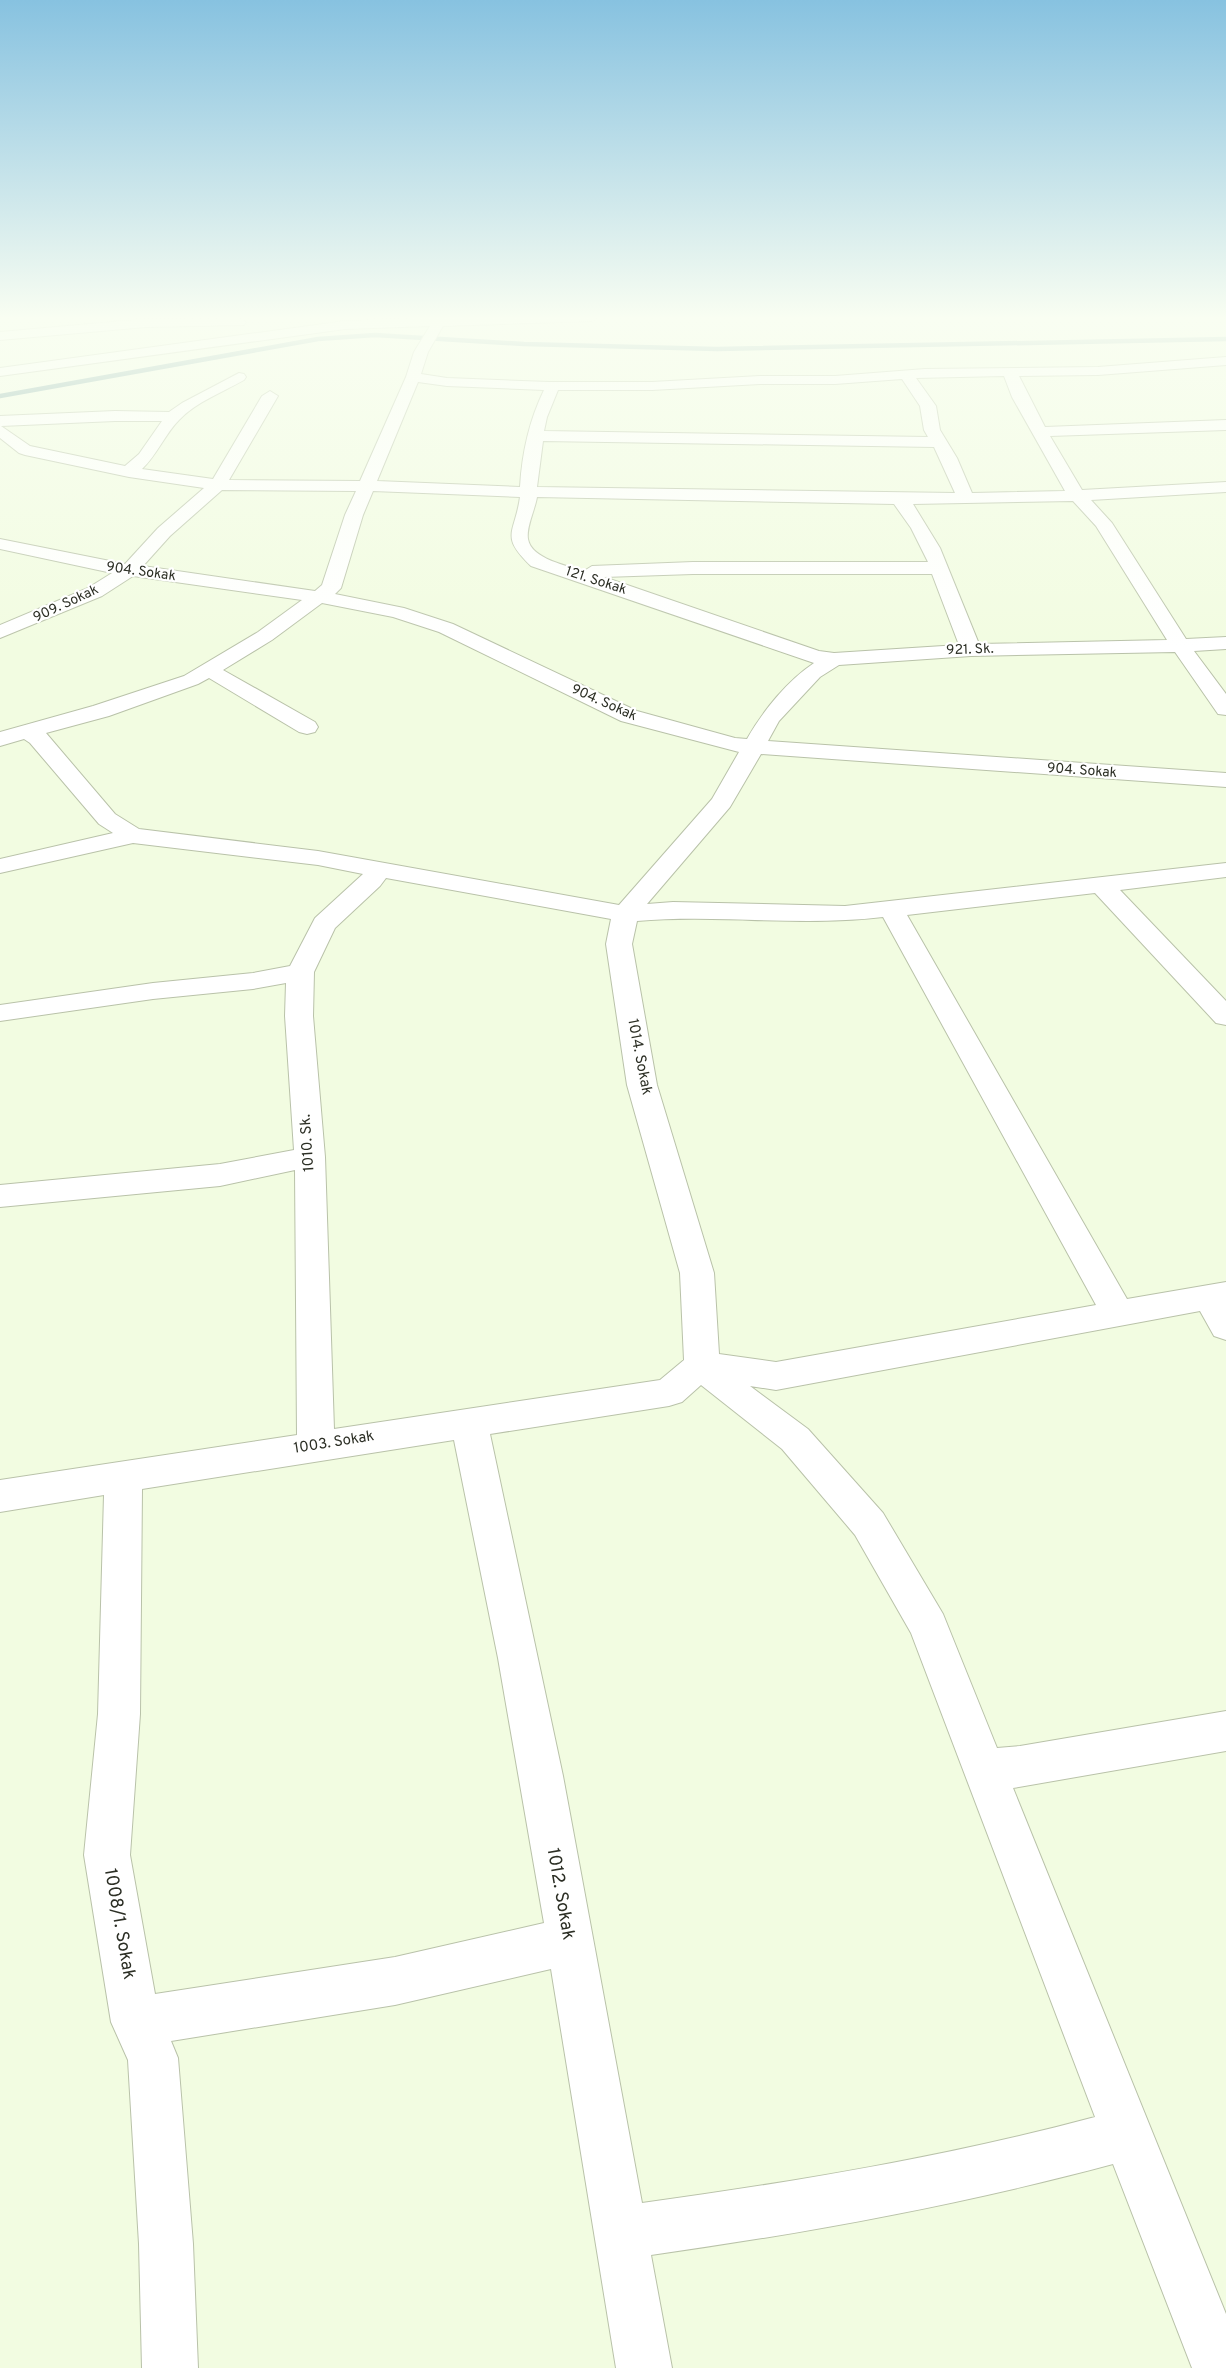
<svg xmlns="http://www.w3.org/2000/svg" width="1226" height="2368" viewBox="0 0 1226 2368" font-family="Overpass,sans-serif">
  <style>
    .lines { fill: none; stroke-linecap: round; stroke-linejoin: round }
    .stream { stroke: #76a4a0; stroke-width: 4.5 }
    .minor-casing { stroke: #b9c2a9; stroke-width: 2 }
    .minor { fill: #fff; fill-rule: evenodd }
    .labels { text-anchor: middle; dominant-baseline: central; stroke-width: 4.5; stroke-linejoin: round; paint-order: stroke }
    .far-street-label { font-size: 14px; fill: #2c2f25; stroke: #fff }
    .street-label { font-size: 15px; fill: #2c2f25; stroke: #fff }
    .near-street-label { font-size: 18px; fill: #2c2f25; stroke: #fff }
  </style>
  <rect width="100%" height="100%" fill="#f2fce1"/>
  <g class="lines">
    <!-- stream -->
    <path class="stream" d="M0 396 318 339 375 335 524 344 717 349 1226 339"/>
    <!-- minor casing -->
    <g class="minor-casing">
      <path id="minor" d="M435 317H598L592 321 443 326 428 352 421 374 447 378 549 382H652L760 376H835L925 369 1098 367 1226 357V365L1098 375 1019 376 1045 427 1226 420V430L1050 436 1082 490 1226 482V492L1091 500 1112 523 1186 639 1226 637V649L1194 651 1226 694V715L1218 714 1175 652 971 656 839 665 820 677 779 721 768 741 1226 773V787L761 754 730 807 647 904 673 902 845 906 1226 863V877L1120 890 1226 1001V1025L1216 1023 1095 893 907 915 1127 1299 1226 1282V1340L1214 1336 1200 1311 776 1390 750 1386 808 1429 883 1513 943 1614 997 1748 1020 1746 1226 1711V1751L1013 1788 1226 2314V2368H1192L1113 2164C961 2205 807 2233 651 2255L672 2368H616L551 1969 395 2005 171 2041 178 2058 193 2244 198 2368H142L139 2244 128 2060 111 2022 84 1855 98 1714 104 1495 0 1512V1480L297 1435 295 1170 220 1186 0 1207V1185L220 1164 294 1150 285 1016 286 983 253 989 153 999 0 1021V1005L153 983 253 973 290 966 315 918 363 874 318 865 133 843 0 873V859L113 833 99 824 30 743 24 739 0 746V732L93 706 184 676 258 632 302 600 133 576 102 596 0 638V625L88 588 112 573 0 549V539L125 564 158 528 204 488 129 477 25 455 19 453 0 438V416L115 411 169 412 182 403 239 373 244 374 246 377 244 380C223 392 196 402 179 420 165 434 157 455 142 469L213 479 262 396 270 391 278 396 229 480 360 481 406 377 414 352 430 326 345 329 0 376V368L345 321ZM1004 376 1012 397 1065 491 972 493 957 458 940 430 936 406 916 378ZM902 379 920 406 924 430 928 437 544 431 547 417 558 390H652L760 384H835ZM418 382 447 386 544 390C529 421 522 453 520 487L377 481ZM115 421H162L139 454 125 466 30 446 1 426ZM543 441 934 447 955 493 537 487ZM222 490 356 491 345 515 322 585 315 591 143 566 170 536ZM373 491 520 497C515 534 499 535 531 566L814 663C787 681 763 711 747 739L735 738 637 711 453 624 404 608 335 594 341 588 363 515ZM537 497 894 504 911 528 928 562H693L592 566 584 571C568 566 531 559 528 539 526 527 535 510 537 497ZM1073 501 1096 526 1167 640 979 644 940 548 913 504ZM693 574H932L959 645 834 653 819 651 604 577ZM322 603 393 617 439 632 621 721 739 752 712 799 619 905 318 851 139 829 115 814 46 733 109 716 198 684 209 678 299 732 307 734 315 732 318 727 315 722 223 670 272 640ZM386 878 611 919 606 944 627 1085 680 1273 684 1360 660 1380 334 1429 325 1157 313 1016 314 972 335 928 380 886ZM883 917 1096 1305 776 1362 719 1354 714 1273 657 1085 632 944 637 921C719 914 801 927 883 917ZM701 1385 782 1449 855 1535 911 1633 1095 2117C946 2157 794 2182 642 2203L563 1776 490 1434 669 1406 682 1402ZM454 1440 498 1658 544 1923 395 1957 155 1994 130 1855 140 1714 142 1489Z
        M239 318 246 322 244 325 146 327 0 340V332L146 319Z"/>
    </g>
    <!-- minor -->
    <use href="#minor" class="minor"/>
  </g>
  <!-- sky -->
  <linearGradient id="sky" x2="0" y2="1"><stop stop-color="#87c2e0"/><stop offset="0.49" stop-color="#f9fef2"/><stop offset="1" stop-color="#f9fef2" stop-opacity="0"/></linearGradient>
  <rect width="1226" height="649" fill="url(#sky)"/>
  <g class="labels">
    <!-- far-street labels -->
    <g class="far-street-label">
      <text transform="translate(141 572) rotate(8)">904. Sokak</text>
      <text transform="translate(596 581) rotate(18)">121. Sokak</text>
      <text transform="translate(66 604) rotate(-25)">909. Sokak</text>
      <text transform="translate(970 650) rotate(-2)">921. Sk.</text>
      <text transform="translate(604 703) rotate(24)">904. Sokak</text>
      <text transform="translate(1082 771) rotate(4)">904. Sokak</text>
    </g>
    <!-- street labels -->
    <g class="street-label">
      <text transform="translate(639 1057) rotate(79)">1014. Sokak</text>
      <text transform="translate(308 1143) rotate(-94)">1010. Sk.</text>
      <text transform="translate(334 1443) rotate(-9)">1003. Sokak</text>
    </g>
    <!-- near-street labels -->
    <g class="near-street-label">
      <text transform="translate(560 1894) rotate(80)">1012. Sokak</text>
      <text transform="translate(119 1924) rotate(80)">1008/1. Sokak</text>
    </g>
  </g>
</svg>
